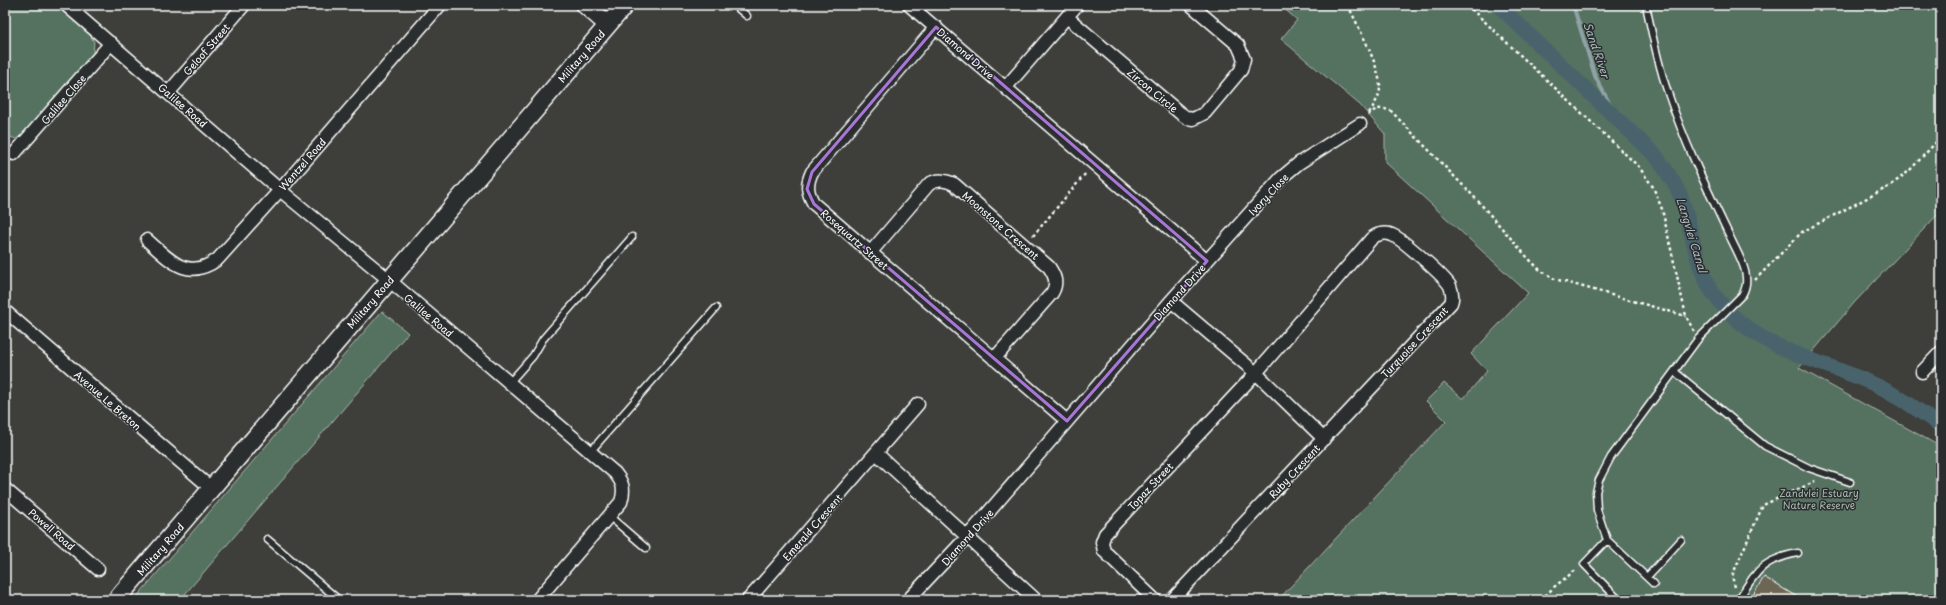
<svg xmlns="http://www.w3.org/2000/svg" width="1946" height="605" viewBox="0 0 1946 605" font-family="'Playpen Sans',sans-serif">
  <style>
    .green { fill: #557160; stroke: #aab8b0 }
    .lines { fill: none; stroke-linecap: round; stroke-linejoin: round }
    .stream { stroke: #91a2a7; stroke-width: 4 }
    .canal { stroke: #48646c; stroke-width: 15 }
    .building { fill: #6d6655; stroke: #fff }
    .lane-casing { stroke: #fff; stroke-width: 9 }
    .street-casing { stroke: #fff; stroke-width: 15 }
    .secondary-casing { stroke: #fff; stroke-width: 20 }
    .path { stroke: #fff; stroke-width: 2.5; stroke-dasharray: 3 3; stroke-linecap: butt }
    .lane { stroke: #2a2d2e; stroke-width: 6 }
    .street { stroke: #2a2d2e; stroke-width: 12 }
    .secondary { stroke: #2a2d2e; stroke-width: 17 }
    .marked { fill: none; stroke: #a976d5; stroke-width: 3; stroke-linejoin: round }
    .labels { text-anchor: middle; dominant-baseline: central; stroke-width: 3; stroke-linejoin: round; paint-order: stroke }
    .street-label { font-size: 10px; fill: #fff; stroke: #2a2d2e }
    .park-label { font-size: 10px; fill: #aab8b0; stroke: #2a2d2e }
    .water-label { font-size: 11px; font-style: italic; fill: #adb9bd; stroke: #2a2d2e }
  </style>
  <rect width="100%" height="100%" fill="#3e3e3a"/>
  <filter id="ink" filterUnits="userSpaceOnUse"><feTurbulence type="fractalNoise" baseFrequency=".025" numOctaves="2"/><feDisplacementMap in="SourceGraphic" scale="8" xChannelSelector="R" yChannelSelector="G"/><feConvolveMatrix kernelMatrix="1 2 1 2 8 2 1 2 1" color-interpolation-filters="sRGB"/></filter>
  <g filter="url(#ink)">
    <!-- green -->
    <path class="green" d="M5 5H55L89 33 94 42 93 53 24 134 16 139 5 135Z
      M1280 5H1941V211L1854 303 1799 368 1941 447V600H1278L1446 421 1426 401 1444 383 1463 399 1487 371 1471 354 1528 293 1385 162V134L1360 105 1281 39 1297 20Z
      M382 311 408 333 180 600H134Z"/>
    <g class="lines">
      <!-- stream -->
      <path class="stream" d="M1573 5 1595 76 1618 120"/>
      <!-- canal -->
      <path class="canal" d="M1498 5 1656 156C1665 169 1675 182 1681 197 1694 232 1694 271 1719 301 1758 350 1815 358 1869 382 1895 393 1918 410 1941 426"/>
    </g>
    <!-- building -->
    <path class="building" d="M1764 577 1802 600H1750Z"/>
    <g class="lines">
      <!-- lane casing -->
      <g class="lane-casing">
        <path id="lane" d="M734 5 747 16
          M1646 5C1652 35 1658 64 1668 93 1685 144 1709 193 1732 241 1740 258 1753 278 1742 295L1698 339 1611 457 1599 480 1596 492 1597 510 1607 540 1654 584
          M1675 372 1765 446 1809 468 1850 482
          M510 382 533 356 543 339 632 237
          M590 452 716 308
          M609 516 646 548
          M267 539 339 600
          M1607 540 1584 564 1619 600
          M1647 577 1681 540
          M1738 600C1757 571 1761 560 1798 553"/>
      </g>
      <!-- street casing -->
      <g class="street-casing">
        <path id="street" d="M66 5 280 190 389 280 615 473C623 483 625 489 621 502L537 600
          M909 5 1207 261
          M1067 17 1180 113 1187 118 1193 119 1205 113 1241 70 1244 59 1238 45 1191 5
          M936 27 812 172C806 185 807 192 814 204L1067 421
          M1006 87 1077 5
          M169 92 244 5
          M14 154 111 43
          M147 240C170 260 187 282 218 259L280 190 440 5
          M870 253 929 184C938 179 945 180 954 184L1049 267C1055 276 1058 283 1052 293L994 359
          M1171 301 1256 373 1324 439
          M5 311 212 489
          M1922 372 1941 352
          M876 453 1036 600
          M5 489 98 569
          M748 600 918 404
          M908 600 968 536 1171 301 1281 178 1299 163 1360 124
          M1155 600 1104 551 1102 542 1105 534 1256 373 1372 238C1377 234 1386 232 1392 235 1401 238 1445 277 1450 286 1452 291 1453 298 1451 303L1172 600"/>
      </g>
      <!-- secondary casing -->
      <g class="secondary-casing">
        <path id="secondary" d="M585 5 608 25
          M116 600 625 5"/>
      </g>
      <!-- path -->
      <path class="path" d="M1348 5C1357 25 1380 66 1380 87 1380 96 1374 105 1369 113
        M1467 5 1639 167 1653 187 1662 209 1686 316 1694 331
        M1368 115C1376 108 1381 107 1391 111L1478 201 1528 258 1541 271 1555 279 1686 316
        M1033 236 1086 173
        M1755 280 1802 232 1890 186 1909 171 1941 137
        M1735 587 1732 576 1763 505 1814 482V480
        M1541 600 1554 587 1577 569"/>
      <!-- lane -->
      <use href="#lane" class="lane"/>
      <!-- street -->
      <use href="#street" class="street"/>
      <!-- secondary -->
      <use href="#secondary" class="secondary"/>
    </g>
  </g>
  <!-- marked area -->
  <path class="marked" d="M936 27 1207 261 1067 421 814 204 807 189 812 172Z"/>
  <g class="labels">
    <!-- street labels -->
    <g class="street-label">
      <text transform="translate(206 49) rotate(-49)">Geloof Street</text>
      <text transform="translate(966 53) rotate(41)">Diamond Drive</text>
      <text transform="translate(581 56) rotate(-49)">Military Road</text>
      <text transform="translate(1153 90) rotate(40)">Zircon Circle</text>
      <text transform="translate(63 99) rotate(-49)">Galilee Close</text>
      <text transform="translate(183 105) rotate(41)">Galilee Road</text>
      <text transform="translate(302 164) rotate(-49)">Wentzel Road</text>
      <text transform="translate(1268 194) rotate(-47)">Ivory Close</text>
      <text transform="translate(1001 225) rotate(41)">Moonstone Crescent</text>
      <text transform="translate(855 239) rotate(41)">Rosequartz Street</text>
      <text transform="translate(1179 292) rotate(-48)">Diamond Drive</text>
      <text transform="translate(370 302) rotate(-49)">Military Road</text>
      <text transform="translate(429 315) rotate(40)">Galilee Road</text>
      <text transform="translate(1414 342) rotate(-47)">Turquoise Crescent</text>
      <text transform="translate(108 400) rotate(41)">Avenue Le Breton</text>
      <text transform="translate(1294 471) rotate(-47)">Ruby Crescent</text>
      <text transform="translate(1150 486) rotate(-47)">Topaz Street</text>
      <text transform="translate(812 527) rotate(-49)">Emerald Crescent</text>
      <text transform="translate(52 529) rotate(41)">Powell Road</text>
      <text transform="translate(967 537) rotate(-48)">Diamond Drive</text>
      <text transform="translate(160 549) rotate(-49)">Military Road</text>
    </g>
    <!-- park labels -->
    <g class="park-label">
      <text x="1819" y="492">Zandvlei Estuary<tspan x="1819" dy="12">Nature Reserve</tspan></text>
    </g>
    <!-- water labels -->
    <g class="water-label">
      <text transform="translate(1597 50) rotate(71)">Sand River</text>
      <text transform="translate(1692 235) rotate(73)">Langvlei Canal</text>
    </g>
  </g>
  <!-- margin -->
  <rect width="1946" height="605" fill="none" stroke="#2a2d2e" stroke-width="20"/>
  <rect x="10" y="10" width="1926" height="585" fill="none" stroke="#fff" stroke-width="1.5" filter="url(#ink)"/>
</svg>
